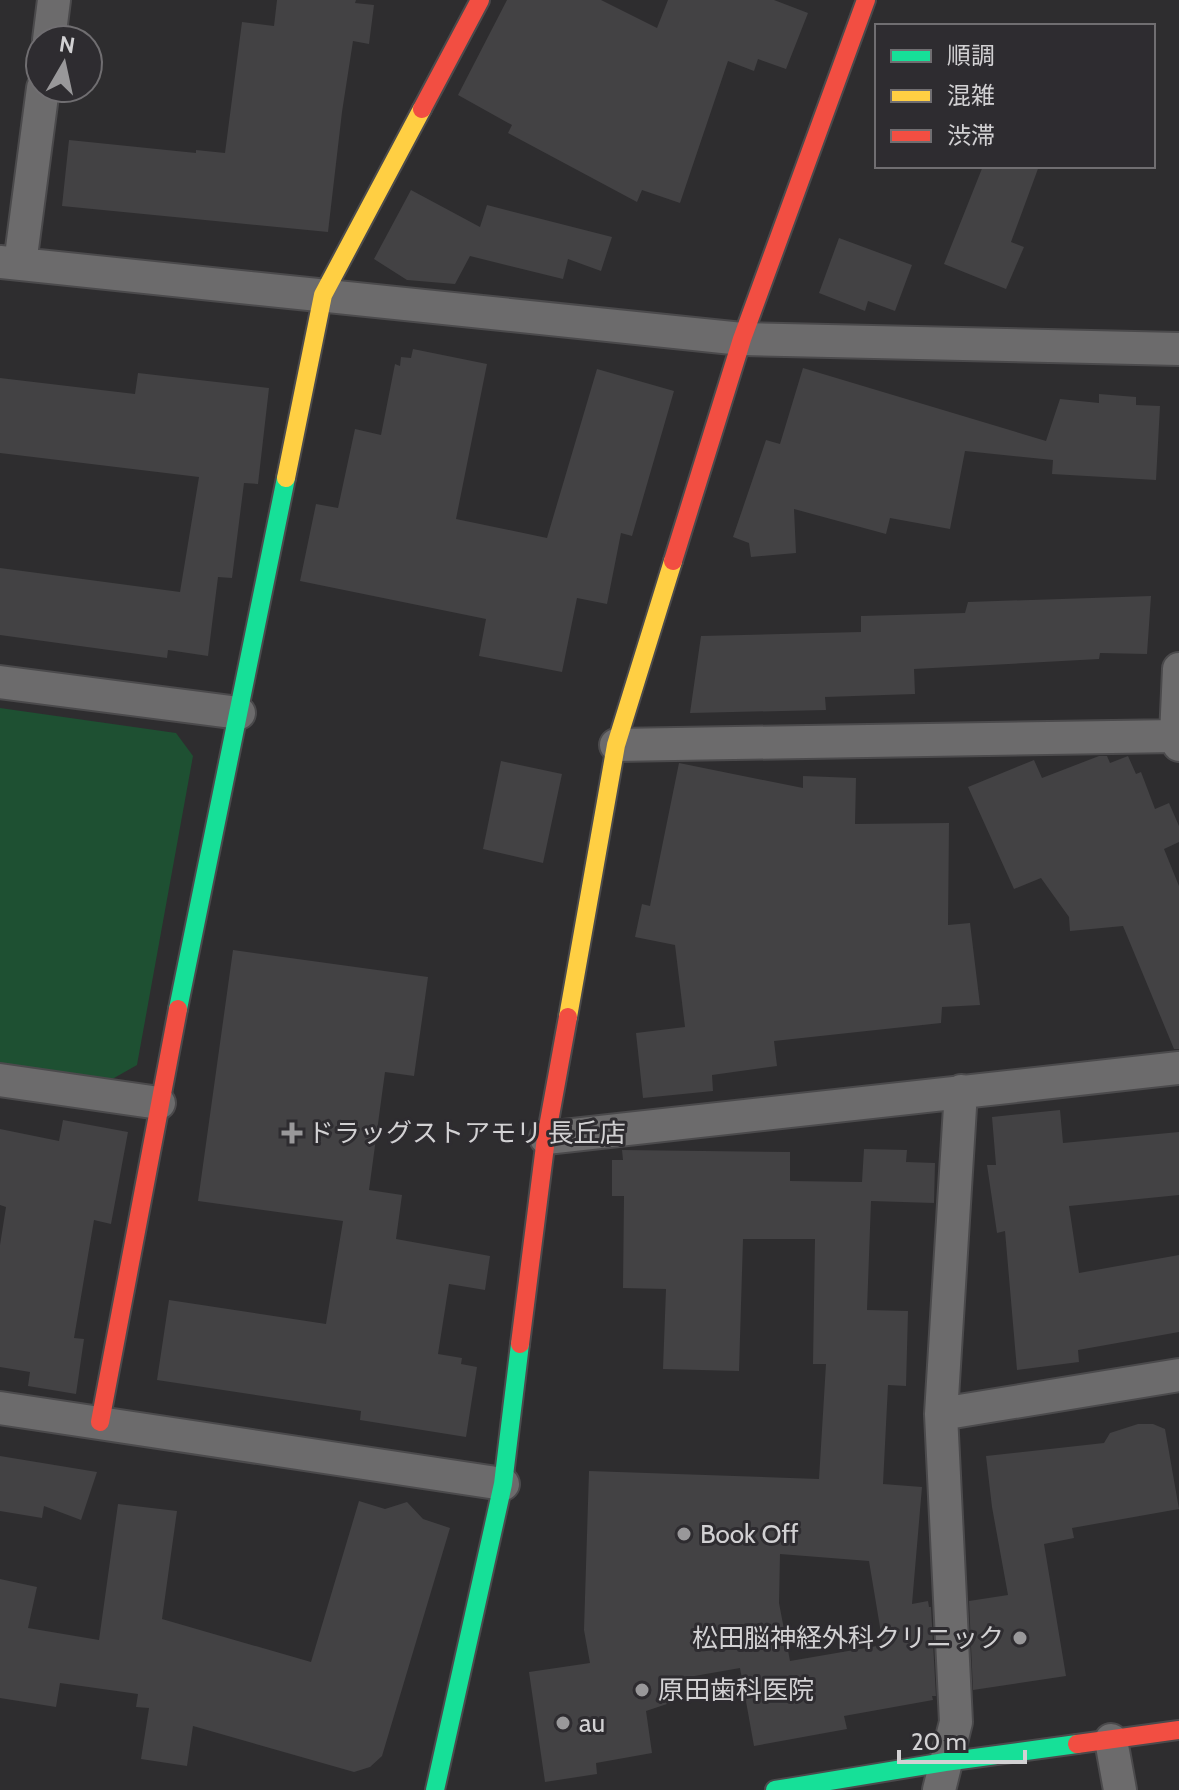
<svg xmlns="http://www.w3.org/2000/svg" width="1179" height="1790" viewBox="0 0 1179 1790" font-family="Cabin,'Noto Sans JP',sans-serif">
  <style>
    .green { fill: #1e5032 }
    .building { fill: #434244; fill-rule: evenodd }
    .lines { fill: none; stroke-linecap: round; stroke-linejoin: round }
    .street-casing { stroke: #4b4a4c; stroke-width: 36 }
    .fast-casing { stroke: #4b4a4c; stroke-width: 22 }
    .slow-casing { stroke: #4b4a4c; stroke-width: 22 }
    .jam-casing { stroke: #4b4a4c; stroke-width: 22 }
    .street { stroke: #6c6b6c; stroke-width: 32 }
    .fast { stroke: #16e098; stroke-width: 18 }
    .slow { stroke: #ffcf43; stroke-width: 18 }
    .jam { stroke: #f24e42; stroke-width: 18 }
    .poi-dot { fill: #99989a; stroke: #2e2c30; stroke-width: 3 }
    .labels { text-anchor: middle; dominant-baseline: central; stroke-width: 6; stroke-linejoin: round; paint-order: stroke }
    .poi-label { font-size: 26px; fill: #d2d1d3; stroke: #2e2c30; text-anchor: start }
  </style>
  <rect width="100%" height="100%" fill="#2e2d2f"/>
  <!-- green -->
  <path class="green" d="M0 708 176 733 193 756 137 1065 107 1082 0 1064Z"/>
  <!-- building -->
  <path class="building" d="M277 0H356L355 3 374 5 369 44 353 41 342 112 328 232 62 206 69 140 196 153V150L225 153 242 22 274 26Z
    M507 0H601L657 28 668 0H774L808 13 786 69 758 59 754 71 728 61 680 203 642 190 637 202 508 133 512 125 458 95Z
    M983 166H1039L1011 242 1024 247 1006 289 944 264Z
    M411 190 480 227 487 205 612 237 601 271 568 259 563 279 470 256 455 284 407 280 374 259Z
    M839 238 912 265 895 311 868 301 865 311 819 293Z
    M413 349 487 364 456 519 547 538 597 369 674 391 632 536 621 533 607 604 577 598 562 672 479 656 486 619 300 581 316 504 338 508 355 429 381 435 395 364 400 366 401 357 411 358Z
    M803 368 1046 441 1060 399 1099 403V394L1136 397V405L1160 406 1156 480 1052 474 1053 460 965 451 950 529 890 518 886 534 794 509 796 553 751 557 749 543 733 537 766 440 780 444Z
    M138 373 269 388 258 484 244 483 232 578 218 577 208 656 168 650 167 658 0 635V568L180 592 199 477 0 453V378L135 394Z
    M1151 596 1147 654 1100 653 1099 659 914 669 915 694 825 697 826 710 690 713 701 636 861 632V616L965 613 968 602Z
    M1099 756H1107L1110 763 1128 756 1136 774 1141 772 1155 809 1169 803 1179 826V842L1164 849 1179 886V1049H1174L1123 926 1070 931 1069 917 1041 878 1014 889 968 787 1034 760 1042 778Z
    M501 761 562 774 543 863 483 849Z
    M679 763 803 788V776L856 778 855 824 949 823 948 925 970 923 980 1005 942 1007 941 1023 774 1041 777 1066 712 1075 713 1091 643 1098 636 1033 685 1027 675 945 635 937 642 904 650 906Z
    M233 950 428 977 414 1076 385 1072 369 1190 402 1195 396 1239 490 1256 485 1290 449 1284 438 1354 462 1358 461 1364 477 1367 466 1437 360 1420 361 1411 157 1380 169 1300 326 1324 343 1221 198 1201Z
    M1060 1110 1063 1143 1179 1132V1195L1069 1206 1079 1273 1179 1255V1332L1078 1350 1079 1362 1017 1370 1005 1231 997 1233 987 1165H996L992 1117Z
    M63 1120 128 1132 111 1224 94 1220 74 1338 84 1339 76 1394 28 1386 30 1372 0 1367V1245L6 1207 0 1205V1129L59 1141Z
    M864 1149 907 1150 906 1162 935 1163 934 1203 871 1201 867 1310 908 1311 906 1386 888 1385 883 1484 922 1487 912 1604 928 1601 929 1607H931L936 1696H932L933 1700 844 1716 847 1729 754 1746 740 1668 683 1678 681 1692 670 1703 646 1711 652 1753 596 1763 597 1774 545 1782 529 1672 590 1663 584 1630 589 1471 819 1479 826 1364H813L815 1239H743L739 1371 663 1369 666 1289 623 1288 624 1196H612V1160H623L622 1150 790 1152V1181L862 1182ZM780 1554 869 1561 883 1645 790 1661 779 1603Z
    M1138 1424H1153L1165 1429 1179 1509 1072 1528 1074 1538 1044 1544 1066 1676 973 1690 969 1601 1008 1595 992 1507 986 1456 1104 1443 1110 1433Z
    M0 1456 97 1472 81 1520 44 1506 42 1518 0 1511Z
    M359 1501 385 1509 407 1502 423 1519 450 1528 382 1756 370 1767 354 1772 193 1726 187 1766 141 1759 149 1708 136 1707 138 1694 60 1683 56 1707 0 1698V1579L37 1587 28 1628 99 1640 118 1504 177 1511 162 1619 311 1662Z"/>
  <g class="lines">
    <!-- street casing -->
    <g class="street-casing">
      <path id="street" d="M49 40 54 0
        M0 262 742 339 1179 349
        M20 264 43 88
        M1179 669 1176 736 1179 745
        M0 682 239 713
        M616 745 1176 736
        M0 1080 159 1103
        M546 1138 1179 1068
        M0 1408 503 1484
        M941 1414 1179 1375
        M1111 1740 1120 1790
        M939 1790 956 1722 941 1414 961 1091"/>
    </g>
    <!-- fast casing -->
    <g class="fast-casing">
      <path id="fast" d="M178 1009 286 478
        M435 1790 503 1484 520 1344
        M775 1790 945 1762 1077 1744"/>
    </g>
    <!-- slow casing -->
    <g class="slow-casing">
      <path id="slow" d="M286 478 323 295 422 109
        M568 1017 616 745 673 561"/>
    </g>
    <!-- jam casing -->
    <g class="jam-casing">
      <path id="jam" d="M422 109 480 0
        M673 561 742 339 866 0
        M520 1344 546 1138 568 1017
        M100 1422 178 1009
        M1077 1744 1179 1730"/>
    </g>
    <!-- street -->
    <use href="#street" class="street"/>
    <!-- fast -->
    <use href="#fast" class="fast"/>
    <!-- slow -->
    <use href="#slow" class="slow"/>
    <!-- jam -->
    <use href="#jam" class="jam"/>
  </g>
  <!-- markers -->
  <g class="poi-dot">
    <path d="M288 1121h8v8h8v8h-8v8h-8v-8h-8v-8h8z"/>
    <circle cx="684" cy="1534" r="8"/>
    <circle cx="1020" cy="1638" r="8"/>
    <circle cx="642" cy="1690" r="8"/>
    <circle cx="563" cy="1723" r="8"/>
  </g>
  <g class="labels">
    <!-- poi labels -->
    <g class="poi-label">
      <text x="308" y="1133">ドラッグストアモリ 長丘店</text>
      <text x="700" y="1534">Book Off</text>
      <text x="1004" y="1638" text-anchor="end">松田脳神経外科クリニック</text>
      <text x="658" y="1690">原田歯科医院</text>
      <text x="579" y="1723">au</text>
    </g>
  </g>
  <!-- legend -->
  <rect x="875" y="24" width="280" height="144" fill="#2e2c30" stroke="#706e71" stroke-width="2"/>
  <rect x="891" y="50" width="40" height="12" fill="#16e098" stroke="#706e71" stroke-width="2"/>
  <text x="947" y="64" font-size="24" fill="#d2d1d3">順調</text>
  <rect x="891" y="90" width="40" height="12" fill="#ffcf43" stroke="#706e71" stroke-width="2"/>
  <text x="947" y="104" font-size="24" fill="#d2d1d3">混雑</text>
  <rect x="891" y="130" width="40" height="12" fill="#f24e42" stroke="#706e71" stroke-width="2"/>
  <text x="947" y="144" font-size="24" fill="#d2d1d3">渋滞</text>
  <!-- north arrow -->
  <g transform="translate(64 64) rotate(9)"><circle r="38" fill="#2e2c30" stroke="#706e71" stroke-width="2"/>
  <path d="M0-6L14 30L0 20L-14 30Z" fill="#99989a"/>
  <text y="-12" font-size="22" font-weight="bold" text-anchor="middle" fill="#d2d1d3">N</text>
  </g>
  <!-- scale -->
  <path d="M899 1750v12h126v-12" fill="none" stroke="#d2d1d3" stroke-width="4"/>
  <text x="911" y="1750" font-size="24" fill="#d2d1d3" stroke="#2e2c30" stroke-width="6" paint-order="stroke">20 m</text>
</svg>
